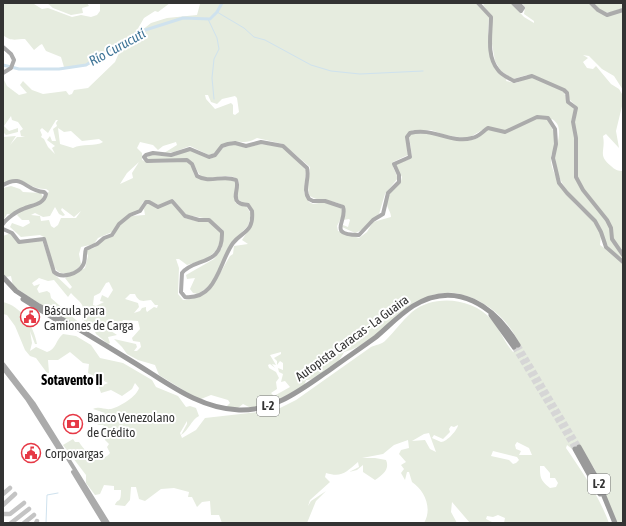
<svg xmlns="http://www.w3.org/2000/svg" width="626" height="526" viewBox="0 0 626 526" font-family="'Asap Condensed',sans-serif">
  <style>
    .green { fill: #e6ecdf; fill-rule: evenodd }
    .lines { fill: none; stroke-linecap: round; stroke-linejoin: round }
    .stream { stroke: #cfe2ee; stroke-width: 1 }
    .river { stroke: #cfe2ee; stroke-width: 3 }
    .taxiway { stroke: #c4c4c4; stroke-width: 4.5 }
    .highway-tunnel { stroke: #d6d6d6; stroke-width: 5; stroke-dasharray: 5 2.5; stroke-linecap: butt }
    .major { stroke: #ababab; stroke-width: 4 }
    .highway { stroke: #9a9a9a; stroke-width: 5 }
    .labels { text-anchor: middle; dominant-baseline: central; stroke-width: 4; stroke-linejoin: round; paint-order: stroke }
    .shield { fill: #fff; stroke: #707070; stroke-width: 1 }
    .shield-label { font-size: 12px; font-weight: bold; fill: #333 }
    .poi-label { font-size: 13px; fill: #333; stroke: #fff; text-anchor: start }
    .street-label { font-size: 13px; fill: #333; stroke: #fff }
    .water-label { font-size: 14px; font-style: italic; fill: #3f7597; stroke: #fff }
    .neighbourhood-label { font-size: 14px; font-weight: bold; fill: #000; stroke: #fff }
  </style>
  <rect width="100%" height="100%" fill="#fff"/>
  <!-- green -->
  <path class="green" d="M3 3 34 4 42 9 48 8 72 17 81 15 91 17 97 15 100 11V3H170L158 12 155 11 144 18 132 39 111 47 105 53 95 57 89 65 68 68 64 67 61 57 46 51 42 44 40 45 34 50 25 39C16 39 11 42 3 35Z
    M47 3H87L89 6 82 8 83 13 71 15 53 8Z
    M198 3H477L489 17 488 32 495 68 507 78 506 81 516 83 533 76 527 75 513 79 501 71 495 61 490 32 492 16 483 5 486 3H511L524 17 534 23V21L524 14 525 7 522 3H590C598 17 610 16 623 11V90L614 76 602 69 589 56 583 55 588 58 583 62 587 68 593 69 596 66 611 84 619 89 622 94 623 102 616 131 619 148 606 134 603 136C606 151 597 155 611 166 615 170 618 171 623 171V523H617L594 468 577 444 572 449 567 445 566 448C583 473 598 494 609 523H504L505 518 498 515 493 517 487 516 486 519 494 523H470L452 502 451 512 457 523H424C433 508 424 490 412 482L409 472H407L405 480 401 473 404 469 401 465 406 462 399 454 401 450 409 448 408 440 394 445 383 454 362 458H375L386 460C390 469 383 475 375 480L363 472V465L357 470 349 472 359 467 358 462C346 472 342 478 326 473L325 477 330 482 310 500 308 506 311 501 326 491 316 501 307 523H222L219 515H211L210 501 202 502 197 507 192 497H188L189 492 174 488 161 489 145 501 139 499 136 487H131L130 500 125 506 115 505C118 497 121 505 121 490H114V486L104 485 100 494 95 495 86 483V475L63 445 73 439 75 442H79C85 452 100 466 110 453L107 447 109 444 105 440 106 435 103 434 105 430H100L104 425H97L105 421 101 420 103 417 99 416 105 413 93 409C101 406 103 410 111 409 120 407 137 396 139 388L135 383 132 389 122 396 111 390 101 393 99 387 108 383 88 373 89 364 83 363 70 352 58 360H48L49 373H47L36 358 30 356 25 350 15 326 7 315 3 314V302C21 306 34 326 37 344H35L30 331 32 343 30 351 36 347 47 352C56 350 56 339 63 334L76 336 91 345 100 358 123 363 152 380 156 387 178 396 186 407 190 406 196 408 199 416C191 420 189 430 181 435L187 424V421L180 433 182 438 196 430 205 418 276 410 296 400 371 347C375 345 382 344 385 341 394 332 402 321 412 312 434 294 472 298 491 319 500 329 504 342 513 352L521 347C512 326 496 309 475 299 415 272 393 339 344 352 339 364 319 381 306 380L304 386 274 402 251 408 243 404 238 408H229L227 406 230 403 228 400 211 395 201 399H198L159 375 155 365 138 360 127 354 122 347 114 339 136 344 137 347 134 351H137L141 347 140 342 133 341 132 338 140 329 138 321 123 320 121 324 112 328 111 331 117 335 108 337 110 343 108 344 96 334 93 327 82 319C86 303 80 303 71 293L68 297 54 280 48 281 39 278 32 283 34 286 40 284 37 289 39 293 47 291 50 293 51 298 84 327V330L43 306 13 286 11 276 6 277 3 274V236L11 233 19 242 42 240 53 273 70 289 72 287 65 278 85 268 88 256 86 250 94 248 104 239 114 236 118 226 131 216 145 215 144 209 147 203 158 208 171 202 185 218 200 222H210L221 232C222 255 204 260 187 265L179 259H176L179 268 178 294 183 300C210 298 218 276 230 256L233 254 234 246 248 244 242 240 251 226 253 212C249 205 241 204 237 197L239 181C229 169 210 183 201 176 198 173 196 168 194 165 187 189 225 175 236 181 238 187 234 195 235 202L238 205 246 206 251 214 248 226 232 242 213 283 198 294 193 293 190 289 195 278 187 279 186 275 214 259 222 248 223 230 210 219 186 215 173 199 159 205 148 200 143 202 139 210 119 222 112 232 98 238 94 244 81 247 79 254 81 264C78 269 74 272 68 273 49 278 52 247 44 237L40 235 21 237 10 227 12 223 23 227 30 223 29 220H22L17 215 20 211 43 202 49 191 46 189C26 190 25 173 3 183V137L16 136 10 145 17 137H25L21 136 20 131 23 129 18 122 12 120 11 116 4 126 9 131 18 128V132L6 135 3 132V78L7 86 19 95 27 93 20 85 23 81 32 90 43 94 66 91 69 95 72 94 74 90 88 88 115 62 119 53 133 44 141 31 151 23 167 18 197 15 200 4ZM558 87 566 90 570 100 577 107 574 128 571 122 575 109 567 102 564 92ZM205 95H208L211 102 217 104 222 99 235 96 237 98 239 112 235 115 233 114V105L231 103 215 109 206 99ZM552 119C566 127 555 146 555 157 555 183 575 200 592 216L593 219C576 210 549 176 551 157 551 153 554 152 554 149 557 138 554 131 549 123ZM56 120H58L56 123 57 126 53 129 56 141H52L50 136 47 140 55 146 52 148 55 154 48 147 44 139 41 137 42 135 40 130 42 128 48 133ZM58 128 64 132 71 131 82 141 99 139 103 142C96 147 82 143 73 148L60 144ZM413 130H431L445 135 465 138 472 136 482 130 484 131C473 154 430 126 409 135L412 157C407 163 400 159 395 164L402 177 401 181C397 189 385 193 387 204 387 208 391 212 391 217L373 222 367 232 359 238 338 231 337 226 343 214 341 208 325 202 313 204 309 202 304 192 306 170 283 147 260 144 246 148 234 144 223 148 216 156 210 159 201 154 190 150 174 156 152 155 147 157 148 159 175 160 176 162 149 163 142 160V153L137 148 140 142 153 145 158 150 163 146 176 142 177 145 164 153 174 152 190 146 209 155C218 153 221 144 230 142 241 139 243 146 257 138L283 144 310 167 308 185 309 195C316 202 334 199 344 206L345 209 343 220 349 219 350 220 348 227 343 225 342 227 355 233 362 230 379 214 385 194 398 178 393 167V162L408 155 406 136ZM139 162 132 173 133 178 120 184 127 173ZM55 207 59 214 63 216 65 215 61 210 62 208 74 217 81 211 76 218H61L58 225 54 228 51 226 49 220 41 221 40 216 31 215 35 213 43 217 50 216ZM601 235 609 247 620 259 600 245ZM109 282 113 290 108 298 102 295 100 301 104 302 96 306 93 305 94 296 100 293 106 283ZM130 294H135C139 303 143 301 151 300L155 305H158L157 308 154 307 147 312 146 310V307L142 308 140 311 134 313 139 307 138 303 125 299ZM281 352V354L274 358 277 361V365L280 361 283 363V370L278 368 279 372 283 374 281 382 285 381 290 387 274 396 271 393 277 389 276 382 279 378 276 372 269 368 268 365 270 364 275 368 272 364 276 365 270 355ZM458 425C458 429 447 442 441 442 438 441 435 439 432 438L434 435 443 439 450 432 449 429 451 426 454 427ZM429 433 436 452 430 449 425 440 412 441 424 434ZM517 442 529 448 532 455H519L521 451 516 449 515 445ZM493 451 517 457 519 460 516 463 513 464 509 460 491 456ZM540 466H544L550 473V478H555L558 483 556 487 550 488C540 480 540 477 540 466Z
    M592 3H623V8C607 14 605 15 592 3Z
    M11 186 20 189 23 192 41 193 43 197 42 200 11 214H7L3 221V188Z"/>
  <g class="lines">
    <!-- stream -->
    <path class="stream" d="M217 12 244 28 254 37 265 40 311 65 331 71 360 74 423 71
      M208 19 217 38 219 49 214 59 212 78 214 99
      M46 523 47 495 58 493"/>
    <!-- river -->
    <path class="river" d="M3 65 19 69H59L86 65 139 32 183 18 210 19 217 12 222 3"/>
    <!-- taxiway -->
    <path class="taxiway" d="M3 494 10 488
      M3 505 15 494
      M3 514H10L24 503
      M11 523 29 509
      M24 523 34 515
      M36 523 37 521"/>
    <!-- highway-tunnel -->
    <path class="highway-tunnel" d="M518 345 579 447
      M514 347 575 449"/>
    <!-- major -->
    <path class="major" d="M478 3 491 17C491 33 486 56 498 70 501 75 509 78 514 81L532 76 564 90 567 93 568 102 576 108 573 122 576 138V177L583 190 607 220 611 228 612 239 623 255
      M513 3 521 11
      M518 3 523 8 521 11
      M591 3 598 10 607 15 623 10
      M3 47 11 54 14 60 11 68 3 73
      M3 185C23 173 25 191 44 192L46 194C44 205 31 205 23 209 17 211 6 219 3 224
      M3 229 12 233 19 242 44 239 54 272C62 279 78 274 83 265 86 260 84 254 86 249L97 244 104 238 112 235 119 224 130 215 140 211 146 202H149L158 207 172 201 185 216 199 220H209L222 232C223 267 195 257 182 273L181 292 185 297C217 300 219 262 233 243 242 231 254 233 252 211L248 205C245 204 241 205 238 202 232 197 240 186 236 180 223 174 210 184 197 176L192 164 187 160 147 161 144 157 146 155 153 153 171 155 190 149 209 157 215 155 222 146 228 144 235 143 246 146 261 142 283 146 307 168C310 179 302 189 309 199L313 201H325L343 207C348 221 326 235 359 235L373 220 383 214 388 193 399 182V175L394 164 410 157 407 137 410 133C433 127 451 144 472 138 479 137 483 131 488 128L505 132 537 117 548 118 555 129 556 144 553 158 559 183 567 193 595 221 601 232 606 247 623 262
      M3 364 34 404 108 523
      M3 368 27 399 58 448
      M73 472 104 523"/>
    <!-- highway -->
    <path class="highway" d="M3 277 16 291 39 306C71 324 102 343 133 362 166 382 199 409 239 410 276 411 303 388 331 369 346 358 361 348 376 337 388 327 399 315 413 306 457 279 495 307 518 345
      M23 299 57 320
      M491 315 514 347
      M579 447 597 479 615 523
      M575 449 600 494"/>
  </g>
  <!-- icons -->
  <defs>
    <g id="civic-ring" transform="scale(1)"><circle r="9.5" fill="#fff" stroke="#e63946" stroke-width="1.5"/><path d="M-.6-6.5H3V-4.5H.6V-3L4-1V1h2V6H-6V1h2V-1L-.6-3ZM-1.2 2.5V6h2.4V2.5Z" fill="#e63946"/></g>
    <g id="bank-ring" transform="scale(1)"><circle r="9.5" fill="#fff" stroke="#e63946" stroke-width="1.5"/><path d="M-6-4H6V4H-6ZM0-2.3a2.3 2.3 0 1 0 0 4.6a2.3 2.3 0 1 0 0-4.6Z" fill="#e63946"/></g>
  </defs>
  <g fill-rule="evenodd">
    <use href="#civic-ring" x="30" y="317"/>
    <use href="#bank-ring" x="73" y="424"/>
    <use href="#civic-ring" x="31" y="453"/>
  </g>
  <g class="labels">
    <!-- shield labels -->
    <g class="shield">
      <rect x="257" y="396" width="22" height="20" rx="3"/>
      <rect x="588" y="474" width="22" height="20" rx="3"/>
    </g>
    <g class="shield-label">
      <text x="268" y="406">L-2</text>
      <text x="599" y="484">L-2</text>
    </g>
    <!-- poi labels -->
    <g class="poi-label">
      <text x="44" y="310">Báscula para<tspan x="44" dy="15">Camiones de Carga</tspan></text>
      <text x="87" y="417">Banco Venezolano<tspan x="87" dy="15">de Crédito</tspan></text>
      <text x="45" y="453">Corpovargas</text>
    </g>
    <!-- street labels -->
    <g class="street-label">
      <text transform="translate(352 338) rotate(-36)">Autopista Caracas - La Guaira</text>
    </g>
    <!-- water labels -->
    <g class="water-label">
      <text transform="translate(117 47) rotate(-29)">Río Curucutí</text>
    </g>
    <!-- neighbourhood labels -->
    <g class="neighbourhood-label">
      <text x="72" y="380">Sotavento II</text>
    </g>
  </g>
  <!-- border -->
  <rect width="626" height="526" fill="none" stroke="#333333" stroke-width="8"/>
</svg>
